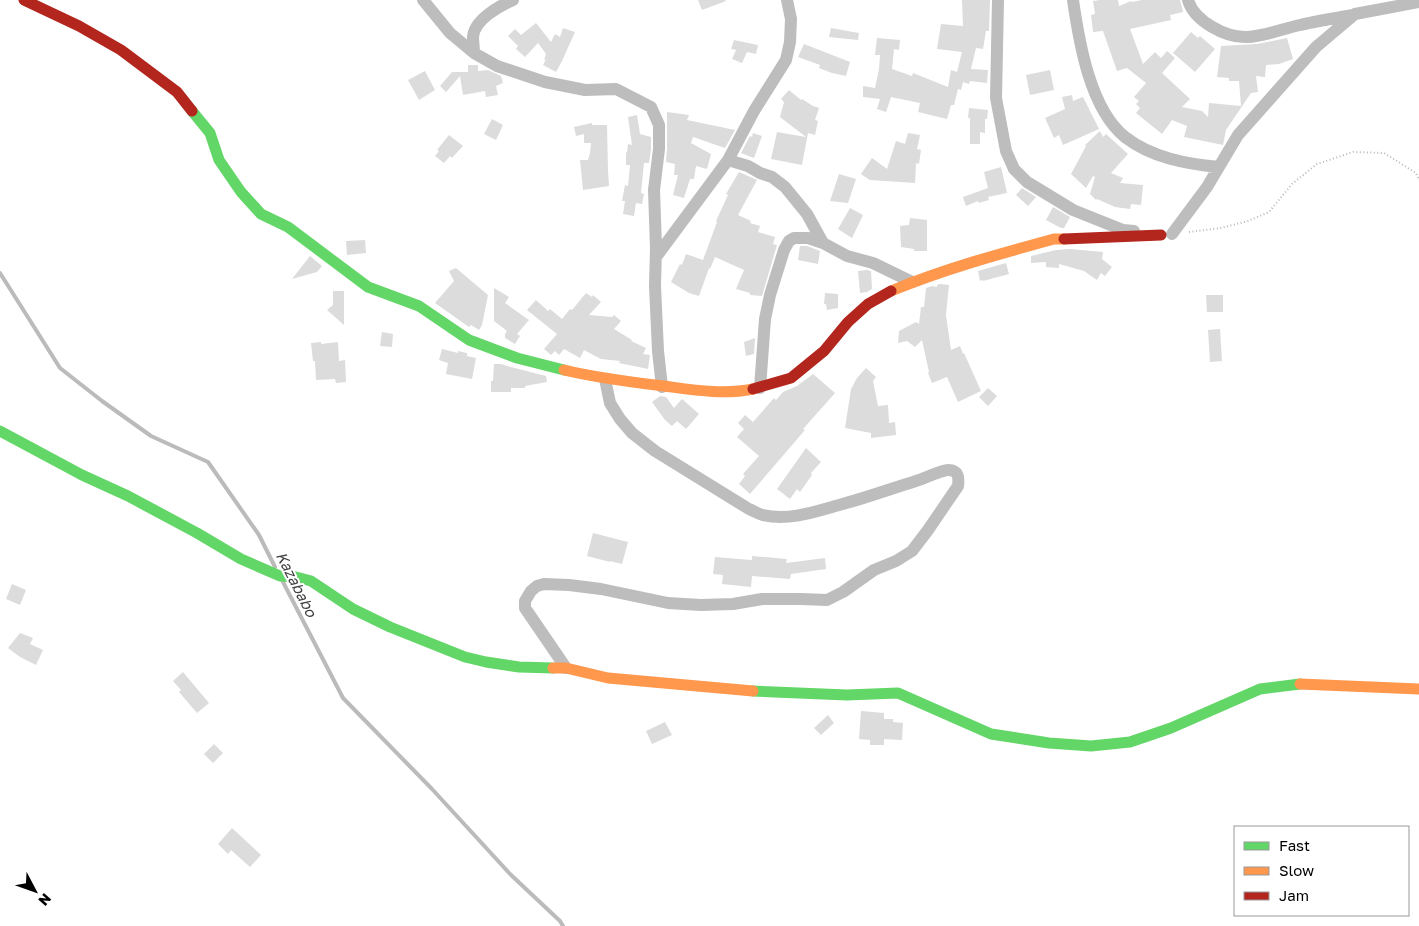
<svg xmlns="http://www.w3.org/2000/svg" width="1419" height="926" viewBox="0 0 1419 926" font-family="'Golos Text',sans-serif">
  <style>
    .lines { fill: none; stroke-linecap: round; stroke-linejoin: round }
    .stream { stroke: #bbb; stroke-width: 4 }
    .building { fill: #dcdcdc }
    .path { stroke: #b8b8b8; stroke-width: 2; stroke-dasharray: 1 2.5; stroke-linecap: butt }
    .street { stroke: #bdbdbd; stroke-width: 12 }
    .fast { stroke: #63d668; stroke-width: 11 }
    .slow { stroke: #ff974d; stroke-width: 11 }
    .jam { stroke: #b3261e; stroke-width: 11 }
    .labels { text-anchor: middle; dominant-baseline: central; stroke-width: 4; stroke-linejoin: round; paint-order: stroke }
    .water-label { font-size: 15px; font-style: italic; fill: #3f3f3f; stroke: #fff }
  </style>
  <rect width="100%" height="100%" fill="#fff"/>
  <g class="lines">
    <!-- stream -->
    <path class="stream" d="M0 273 60 368 102 401 151 436 208 462 259 535 275 567
      M283 582 343 698 432 789 510 874 560 921 563 926"/>
  </g>
  <!-- building -->
  <path class="building" d="M698 0H725L726 1 702 10Z
    M962 0H990L989 31H986L983 49 976 48 971 69 988 70 987 83 970 81 969 84 963 82 961 90 958 89 954 105H951L947 119 918 112 920 103 891 97 886 112 877 109 880 99 863 97V86L875 88 879 69 880 55H875L877 38 900 40 899 50 894 49 892 69 912 76 913 73 948 87 951 70 957 72 962 52 937 49 941 24 963 26Z
    M1100 0H1118L1119 6 1131 1 1132 2 1142 0H1180L1183 12 1170 15 1171 20 1130 29 1143 64 1155 52 1161 58 1167 51 1175 58 1162 73 1190 99 1182 107 1202 111 1208 117 1209 103 1241 106 1239 81H1229V78L1217 77 1221 46 1257 44 1287 38 1293 59 1279 64 1266 65 1265 77 1256 76 1258 92 1251 93 1226 130 1223 145 1184 137 1187 126 1172 120 1162 134 1136 113 1140 108 1136 104 1139 101 1134 97 1146 83 1127 68 1117 71 1103 31 1093 32 1091 15 1095 14 1093 1Z
    M536 23 551 42 555 34 560 37 563 28 575 32 562 61 556 72 543 65 546 59 544 60 546 54 538 43 525 57 516 49 518 46 508 36 515 29 521 35Z
    M831 28 859 33 858 40 829 37Z
    M1191 32 1198 38 1200 36 1215 49 1195 72 1173 53Z
    M734 40 758 45 756 54 747 52 742 63 732 59 736 50 731 49Z
    M804 44 850 62 846 76 832 73 819 68 820 65 798 57Z
    M468 65H478V71L488 70 501 76 503 83 496 86 498 95 486 97 485 91 463 95 460 76 446 92 440 86 452 72H468Z
    M1050 70 1054 90 1030 95 1026 75Z
    M425 71 435 90 419 100 408 80Z
    M789 90 801 100 802 99 813 106 819 108 815 120 818 121 815 135 808 133 802 165 771 159 777 132 806 137 780 117 784 102 781 99Z
    M1072 95 1073 101 1083 97 1099 129 1063 145 1059 135 1054 138 1045 118 1065 109 1062 97Z
    M969 108 988 110 987 119H985V133L980 132V144H970V118H968Z
    M667 112 689 115 687 120 735 130 725 148 693 137 691 143 711 154 707 169 696 166 694 179H690L684 198 673 195 678 175H674L675 164 666 162 667 149Z
    M637 115 640 134 651 137V149L649 163H644L641 193 644 194 642 204 636 203 634 216 623 214 625 201H622L625 185 628 186 630 165H626V153L627 152 628 144 632 145 628 117Z
    M492 119 503 125 496 140 484 134Z
    M592 123V125H607L608 171 609 186 583 190 580 160H588L590 153 591 143H584V134L576 136 574 127Z
    M1100 131 1103 137 1106 134 1128 154 1111 173 1123 178 1120 183 1143 185 1141 205 1131 204 1130 209 1115 207 1097 199 1096 200 1090 194 1095 177 1093 176 1086 188 1071 174 1086 146 1085 145Z
    M753 133 762 136 754 158 741 153 750 136 752 137Z
    M908 133 920 135 917 149 921 150 919 164 916 163 915 183 870 180 861 174 872 158 887 169 896 141 905 144Z
    M449 135 463 146 452 158 450 156 444 163 435 156 439 151 437 150Z
    M1001 167 1007 193 988 197 989 200 979 203 978 201 966 206 963 197 988 188 984 172Z
    M739 172 757 180 738 215 751 221 750 223 760 226 758 232 775 237 773 244 777 245 762 296 750 295V293L736 289 744 270 715 257 710 269 709 268 699 296 689 293 671 282 680 264 682 265 686 254 703 260 717 222 716 221 728 195 726 194Z
    M839 174 856 179 848 203 830 201Z
    M1022 188 1036 197 1028 206 1016 195Z
    M1053 207 1070 217 1064 228H1061L1046 220Z
    M850 208 863 215 852 238 838 229Z
    M910 218 927 220V251H914V249L901 247 900 226 909 225Z
    M365 240 366 253 347 255 346 241Z
    M800 246H807L820 251 818 264 798 260Z
    M1070 249 1103 252 1102 259 1112 267 1105 276 1101 273 1097 280 1084 271 1059 264V268L1046 267V262L1031 263V256L1056 250Z
    M310 256 322 266 317 272 292 279Z
    M1006 263 1009 274 983 281V280L980 281 978 271Z
    M456 268 488 295 482 325 479 330 471 325 469 327 435 303 454 281 449 271Z
    M867 270 871 271 872 289 867 292 860 293 858 271Z
    M940 284 949 285 946 315 951 350 960 346 963 354 964 353 981 391 958 402 947 377 932 383 928 373 929 372 922 340 915 347 907 341 898 343 899 331 916 322 919 324 921 307H924L926 288 932 286 937 287V285Z
    M494 288 509 297 505 303 529 320 517 334 520 336 515 344 505 338V334L507 331 494 321Z
    M333 291H344V325L327 310 333 305Z
    M586 293 592 297 593 295 601 302 589 315 612 317 614 315 621 321 614 329 632 340 631 341 646 348 643 354 650 355 648 369 619 363 620 361 601 359 584 350 580 358 564 349 559 355 555 351 551 355 544 349 557 334 527 310 536 300 548 311 550 309 562 319 570 309 572 310Z
    M825 293 838 294V308L827 310 826 304H824Z
    M1206 295H1223V312H1207Z
    M1220 329 1222 361 1210 362 1208 330Z
    M382 332 393 334 392 347 380 346Z
    M755 338 754 354 746 356 744 342Z
    M321 342V344L338 342 339 361 345 360 346 382 336 383 335 379 316 380 315 361H313L311 343Z
    M442 349 458 353V351L467 353V356L476 358 472 379 446 374 448 363 439 360Z
    M494 364H501L507 366 546 376 547 382 525 386V388H511V392H491V381H493Z
    M866 368 876 377 873 381 878 406 888 405 889 423 895 422 896 435 871 438V433L845 428 851 389 857 378Z
    M813 374 835 393 803 429 805 430 750 494 739 484 745 476 743 474 759 456 737 437 744 429 738 423 745 415 753 422 774 398 776 400 783 392 797 386Z
    M988 388 997 396 988 406 979 397Z
    M660 396 666 397 674 408 682 399 699 414 686 429 677 421 672 426 665 420 652 402Z
    M806 448 821 462 811 473 812 475 800 492 797 489 790 499 777 489Z
    M593 533 628 542 622 564 610 561V562L587 556Z
    M752 556 787 559 786 563 825 558 826 569 791 574 790 579 752 576 751 587 722 584 723 575 713 574 715 557 752 560Z
    M12 584 26 590 20 605 6 599Z
    M20 633 33 638 30 644 43 650 36 665 20 657 8 648Z
    M183 672 209 703 197 713 179 692 181 690 173 681Z
    M861 711 884 713V719H893V722L903 723 902 740 884 739V745H870V740L859 739Z
    M828 715 834 723 821 735 814 728Z
    M665 722 672 735 652 744 646 731Z
    M214 744 223 753 213 763 204 754Z
    M232 828 261 855 250 867 231 850 228 854 218 844Z"/>
  <g class="lines">
    <!-- path -->
    <path class="path" d="M1189 232 1221 228 1248 221 1269 212 1292 184 1317 164 1353 152 1384 153 1416 173 1419 180"/>
    <!-- street -->
    <path class="street" d="M423 0 450 33 474 53 497 66 545 82 585 90 616 89 651 107 659 125V149L654 190 656 248 655 286 658 351 662 387
      M998 0 996 98 1006 151 1014 169 1027 182 1073 210 1123 230 1134 231
      M1073 0C1079 42 1090 109 1125 137 1152 158 1187 164 1219 167
      M1188 0C1194 21 1226 38 1247 37 1265 36 1282 29 1300 25 1317 21 1335 18 1353 15
      M474 53C474 48 473 42 473 37 474 20 499 6 513 0
      M728 160 748 166 760 173 772 177 785 187 807 214 823 243 847 256 873 263 912 282
      M1172 234 1207 187 1238 135 1316 47 1355 14 1419 2
      M656 257 728 160 754 111 786 60 790 42 791 19 787 0
      M760 388 765 319 770 295 784 250 789 241 794 238H808L823 243
      M566 668 525 608V601L531 591 537 586 544 584 569 585 601 589 668 603 701 605 733 604 762 599H801L827 600 843 592 874 570 896 561 912 551 928 530 958 486C959 478 959 470 948 470 942 470 923 479 916 481 890 489 865 498 839 505 814 512 789 521 763 515 758 514 754 511 749 509L655 451 632 433 620 419 610 403 605 379"/>
    <!-- fast -->
    <path class="fast" d="M192 111 210 133 219 160 241 192 261 214 288 227 368 287 419 306 469 340 517 358 564 370
      M0 431 82 475 128 496 197 533 241 559 280 576 296 577 311 581 353 609 390 627 465 657 486 662 519 667 553 668
      M753 691 847 695 898 693 991 734 1049 743 1091 746 1130 742 1171 728 1260 689 1300 684"/>
    <!-- slow -->
    <path class="slow" d="M891 291C944 269 999 254 1054 239H1064
      M564 370C597 378 630 382 664 386 694 390 723 395 753 389
      M553 668H566L608 678 753 691
      M1300 684 1419 689"/>
    <!-- jam -->
    <path class="jam" d="M24 0 79 26 121 50 177 92 192 111
      M1064 239 1161 235
      M753 389 791 378 824 351 848 322 868 304 891 291"/>
  </g>
  <g class="labels">
    <!-- water labels -->
    <g class="water-label">
      <text transform="translate(297 584) rotate(63)">Kazababo</text>
    </g>
  </g>
  <!-- legend -->
  <rect x="1234" y="826" width="175" height="90" fill="#ffffff" stroke="#999999"/>
  <rect x="1244" y="842" width="25" height="8" fill="#63d668" stroke="#999999"/>
  <text x="1279" y="851" font-size="15" fill="#000000">Fast</text>
  <rect x="1244" y="867" width="25" height="8" fill="#ff974d" stroke="#999999"/>
  <text x="1279" y="876" font-size="15" fill="#000000">Slow</text>
  <rect x="1244" y="892" width="25" height="8" fill="#b3261e" stroke="#999999"/>
  <text x="1279" y="901" font-size="15" fill="#000000">Jam</text>
  <!-- north arrow -->
  <g transform="translate(35 891) rotate(131)" stroke="#ffffff" stroke-width="4" paint-order="stroke">
  <path d="M0-4L9 19L0 12L-9 19Z" fill="#000000"/>
  <text y="-8" font-size="14" font-weight="bold" text-anchor="middle" fill="#000000">N</text>
  </g>
</svg>
